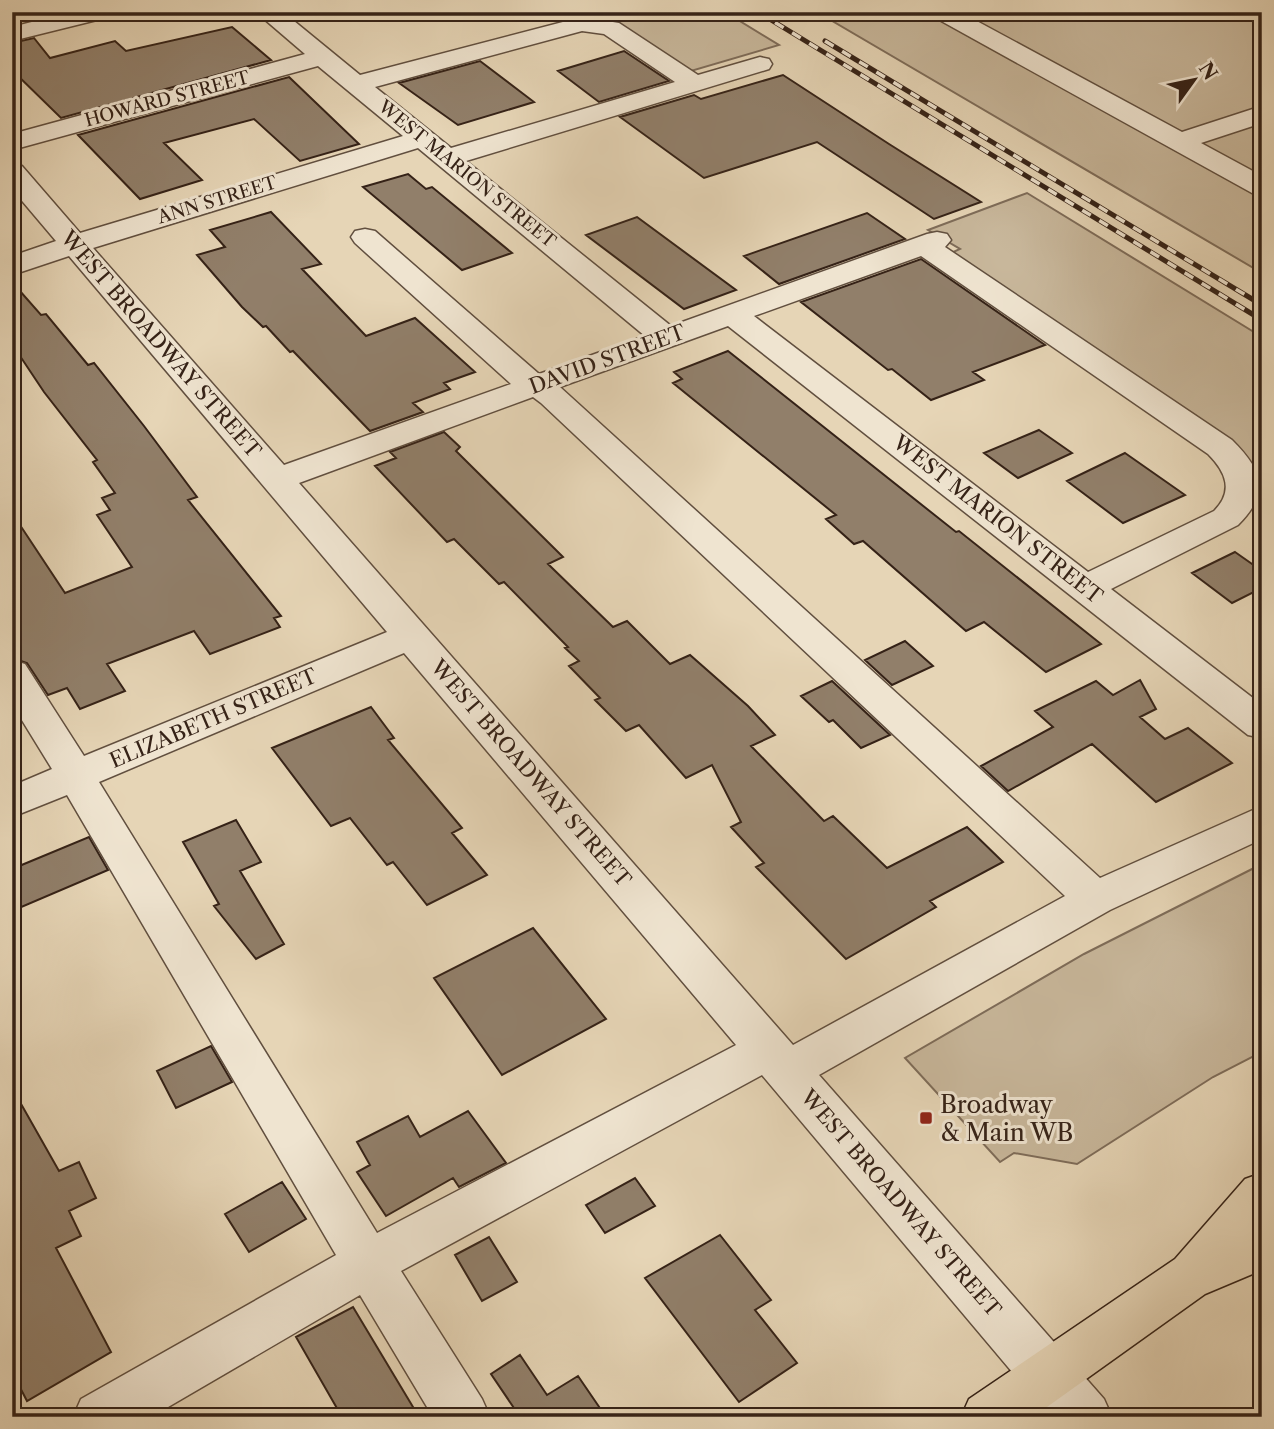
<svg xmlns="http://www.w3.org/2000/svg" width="1274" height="1429" viewBox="0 0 1274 1429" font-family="'Libre Caslon Text',serif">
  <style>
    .green { fill: #c8b79b; stroke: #7e6c59; stroke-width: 2 }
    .building { fill: #917f6a; stroke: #352217; stroke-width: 2 }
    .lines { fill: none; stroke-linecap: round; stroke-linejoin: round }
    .minor-casing { stroke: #614f3f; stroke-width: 3 }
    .major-casing { stroke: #352217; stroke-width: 3 }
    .minor { fill: #efe4d0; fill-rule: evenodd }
    .major { fill: #e6d5b6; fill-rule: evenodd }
    .rail-casing { stroke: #352217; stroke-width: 5 }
    .rail { stroke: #efe4d0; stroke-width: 3.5; stroke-dasharray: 10; stroke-linecap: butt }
    .poi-dot { fill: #8f2418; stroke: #efe4d0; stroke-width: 2.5 }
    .labels { text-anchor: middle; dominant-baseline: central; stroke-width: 6; stroke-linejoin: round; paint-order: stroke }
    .far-street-label { font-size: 18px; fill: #352217; stroke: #efe4d0 }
    .street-label { font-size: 21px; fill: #352217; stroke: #efe4d0 }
    .near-poi-label { font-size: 24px; fill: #352217; stroke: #efe4d0; text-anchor: start }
  </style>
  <rect width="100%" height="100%" fill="#e6d5b6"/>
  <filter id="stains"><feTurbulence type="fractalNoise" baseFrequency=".00286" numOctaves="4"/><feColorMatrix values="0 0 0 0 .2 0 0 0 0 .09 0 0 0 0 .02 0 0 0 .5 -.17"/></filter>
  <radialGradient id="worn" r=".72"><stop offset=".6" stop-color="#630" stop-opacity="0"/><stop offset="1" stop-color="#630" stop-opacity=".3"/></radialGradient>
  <!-- green -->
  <path class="green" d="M599 12H725L779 45 691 71Z
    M817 12H1262V273Z
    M1027 193 1262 337V480L1253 465 1231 446 949 254 960 249 928 230Z
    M1262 864V1052L1213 1077 1077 1164 1014 1153 1000 1162 905 1058 1084 954Z"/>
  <!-- building -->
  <path class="building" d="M232 27 271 60 61 118 12 70V43L34 38 50 58 115 41 126 51Z
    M624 51 669 81 599 102 558 71Z
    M480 61 534 102 458 125 399 83Z
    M783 75 889 144 981 202 934 219 817 142 704 178 620 117 694 95 701 99Z
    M289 77 359 144 300 161 254 119 164 143 202 180 140 199 78 135Z
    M408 174 426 189 432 187 512 253 462 270 363 187Z
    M271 212 321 264 302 269 366 336 415 318 475 372 444 383 450 389 413 403 423 412 370 431 293 351 290 352 266 326 263 327 242 307 197 255 225 247 210 230Z
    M867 213 905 239 779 284 744 256Z
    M637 217 736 290 684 309 586 235Z
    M921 259 1045 345 973 372 984 380 931 400 892 369 888 370 801 302Z
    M12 282 41 315 46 314 88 365 94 363 144 426 197 497 188 500 281 616 274 618 280 627 210 654 194 631 107 664 125 691 80 709 67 688 48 695 27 663 12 658V513L65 593 132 567 97 515 110 510 102 498 115 493 93 462 97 460 44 392 12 344Z
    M728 351 956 532 959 531 1101 644 1046 672 984 622 966 631 863 541 854 544 826 519 836 515 673 383 682 379 674 372Z
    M1039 430 1072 453 1018 478 984 453Z
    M444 432 460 447 456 451 563 557 548 564 613 627 627 621 670 664 690 655 748 706 775 735 751 746 824 821 833 816 887 868 967 827 1003 862 930 901 936 907 846 959 756 867 764 863 731 827 741 822 712 765 686 778 639 725 626 731 595 700 600 698 569 666 579 661 565 648 568 647 504 582 499 584 454 539 447 542 375 466 396 458 390 452Z
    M1125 453 1185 495 1123 523 1067 481Z
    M1235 552 1262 571V588L1232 603 1192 573Z
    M905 641 933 666 892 685 865 660Z
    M1140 680 1156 709 1140 717 1165 739 1188 728 1232 763 1156 802 1092 744 1008 791 981 766 1053 727 1035 711 1096 681 1113 695Z
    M832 681 890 735 861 748 833 720 829 722 801 696Z
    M371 707 394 738 388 740 462 828 452 833 487 875 427 905 393 862 387 865 350 818 331 826 272 748Z
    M236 820 261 862 240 871 284 944 256 959 214 906 219 904 183 842Z
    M89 837 108 870 12 911V869Z
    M533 928 606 1019 502 1075 434 978Z
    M211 1046 232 1082 176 1108 157 1071Z
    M12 1088 59 1171 79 1162 96 1198 69 1211 81 1236 56 1248 111 1352 27 1401 12 1372Z
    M468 1111 506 1163 459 1187 453 1178 386 1216 357 1172 370 1165 357 1142 408 1116 420 1137Z
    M635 1178 655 1206 605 1233 586 1205Z
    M282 1182 306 1219 249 1252 225 1214Z
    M720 1235 771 1300 755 1310 797 1363 739 1402 645 1278Z
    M489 1237 517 1282 482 1301 455 1255Z
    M353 1307 419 1417H342L296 1337Z
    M520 1355 547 1395 578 1376 606 1417H514L518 1414 491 1374Z"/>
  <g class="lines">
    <!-- minor casing -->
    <g class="minor-casing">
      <path id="minor" d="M71 12H113L109 17 12 41V27Z
        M256 12H283L360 75 582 17 619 23 698 75 760 57 769 59 772 64 769 69 466 161 671 326 927 234 937 232 947 234 951 240 945 247 1232 440C1263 471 1271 492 1238 525L1111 589 1262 705V738L1248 735 728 326 560 387 1100 878 1262 806V839L1110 910 819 1075 1104 1399 1112 1417H1050L762 1075 401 1271 482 1399 490 1417H433L360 1295 151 1417H73L81 1399 336 1255 67 795 12 817V786L52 769 12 704V660L25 664 84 756 387 632 69 256 12 275V256L56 241 12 189V164L22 166 80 233 403 136 318 66 12 150V134L305 54ZM582 31 604 34 675 82 451 148 375 87ZM418 148 645 336 539 374 375 231 365 229 355 231 351 237 355 243 511 384 284 465 93 248ZM921 256 1208 454C1226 472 1234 491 1214 511L1088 572 754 316ZM533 397 541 403 1065 896 793 1045 299 483ZM404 653 736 1045 377 1233 99 782Z
        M930 12H960L1182 132 1262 106V123L1201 143 1262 176V195L1252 193 934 17Z"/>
    </g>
    <!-- major casing -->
    <g class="major-casing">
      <path id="major" d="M1262 1173V1270L1205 1294 1033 1417H961L969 1399 1175 1259 1245 1179Z"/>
    </g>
    <!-- minor -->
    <use href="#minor" class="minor"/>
    <!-- major -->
    <use href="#major" class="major"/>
    <!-- rail casing -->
    <g class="rail-casing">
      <path id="rail" d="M758 12 1262 320
        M825 41 1262 305"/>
    </g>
    <!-- rail -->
    <use href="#rail" class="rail"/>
  </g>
  <!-- markers -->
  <rect class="poi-dot" x="919" y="1111" width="14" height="14" rx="3.5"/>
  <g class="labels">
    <!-- far-street labels -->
    <g class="far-street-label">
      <text transform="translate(167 99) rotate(-15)">HOWARD STREET</text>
      <text transform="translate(467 174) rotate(39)">WEST MARION STREET</text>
      <text transform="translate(217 200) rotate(-17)">ANN STREET</text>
    </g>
    <!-- street labels -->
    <g class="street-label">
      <text transform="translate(161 344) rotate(49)">WEST BROADWAY STREET</text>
      <text transform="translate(607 359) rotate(-20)">DAVID STREET</text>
      <text transform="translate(998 519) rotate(38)">WEST MARION STREET</text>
      <text transform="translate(213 718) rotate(-23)">ELIZABETH STREET</text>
      <text transform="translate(531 773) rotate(49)">WEST BROADWAY STREET</text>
      <text transform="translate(901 1203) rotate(49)">WEST BROADWAY STREET</text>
    </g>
    <!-- near-poi labels -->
    <g class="near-poi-label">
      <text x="940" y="1104">Broadway<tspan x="940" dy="28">&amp; Main WB</tspan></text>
    </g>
  </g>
  <!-- margin -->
  <rect width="1274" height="1429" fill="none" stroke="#e6d5b6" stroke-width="42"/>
  <rect x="14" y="14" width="1246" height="1401" fill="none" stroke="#352217" stroke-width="3.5"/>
  <rect x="21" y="21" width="1232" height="1387" fill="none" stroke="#352217" stroke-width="2"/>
  <!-- north arrow -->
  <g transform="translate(1194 80) rotate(57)" stroke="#efe4d0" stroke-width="5" paint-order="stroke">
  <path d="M0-5L12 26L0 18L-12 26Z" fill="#352217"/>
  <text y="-10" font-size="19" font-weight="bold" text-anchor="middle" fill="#352217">N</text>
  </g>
  <rect width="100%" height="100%" filter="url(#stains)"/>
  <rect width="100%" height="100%" fill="url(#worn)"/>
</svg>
